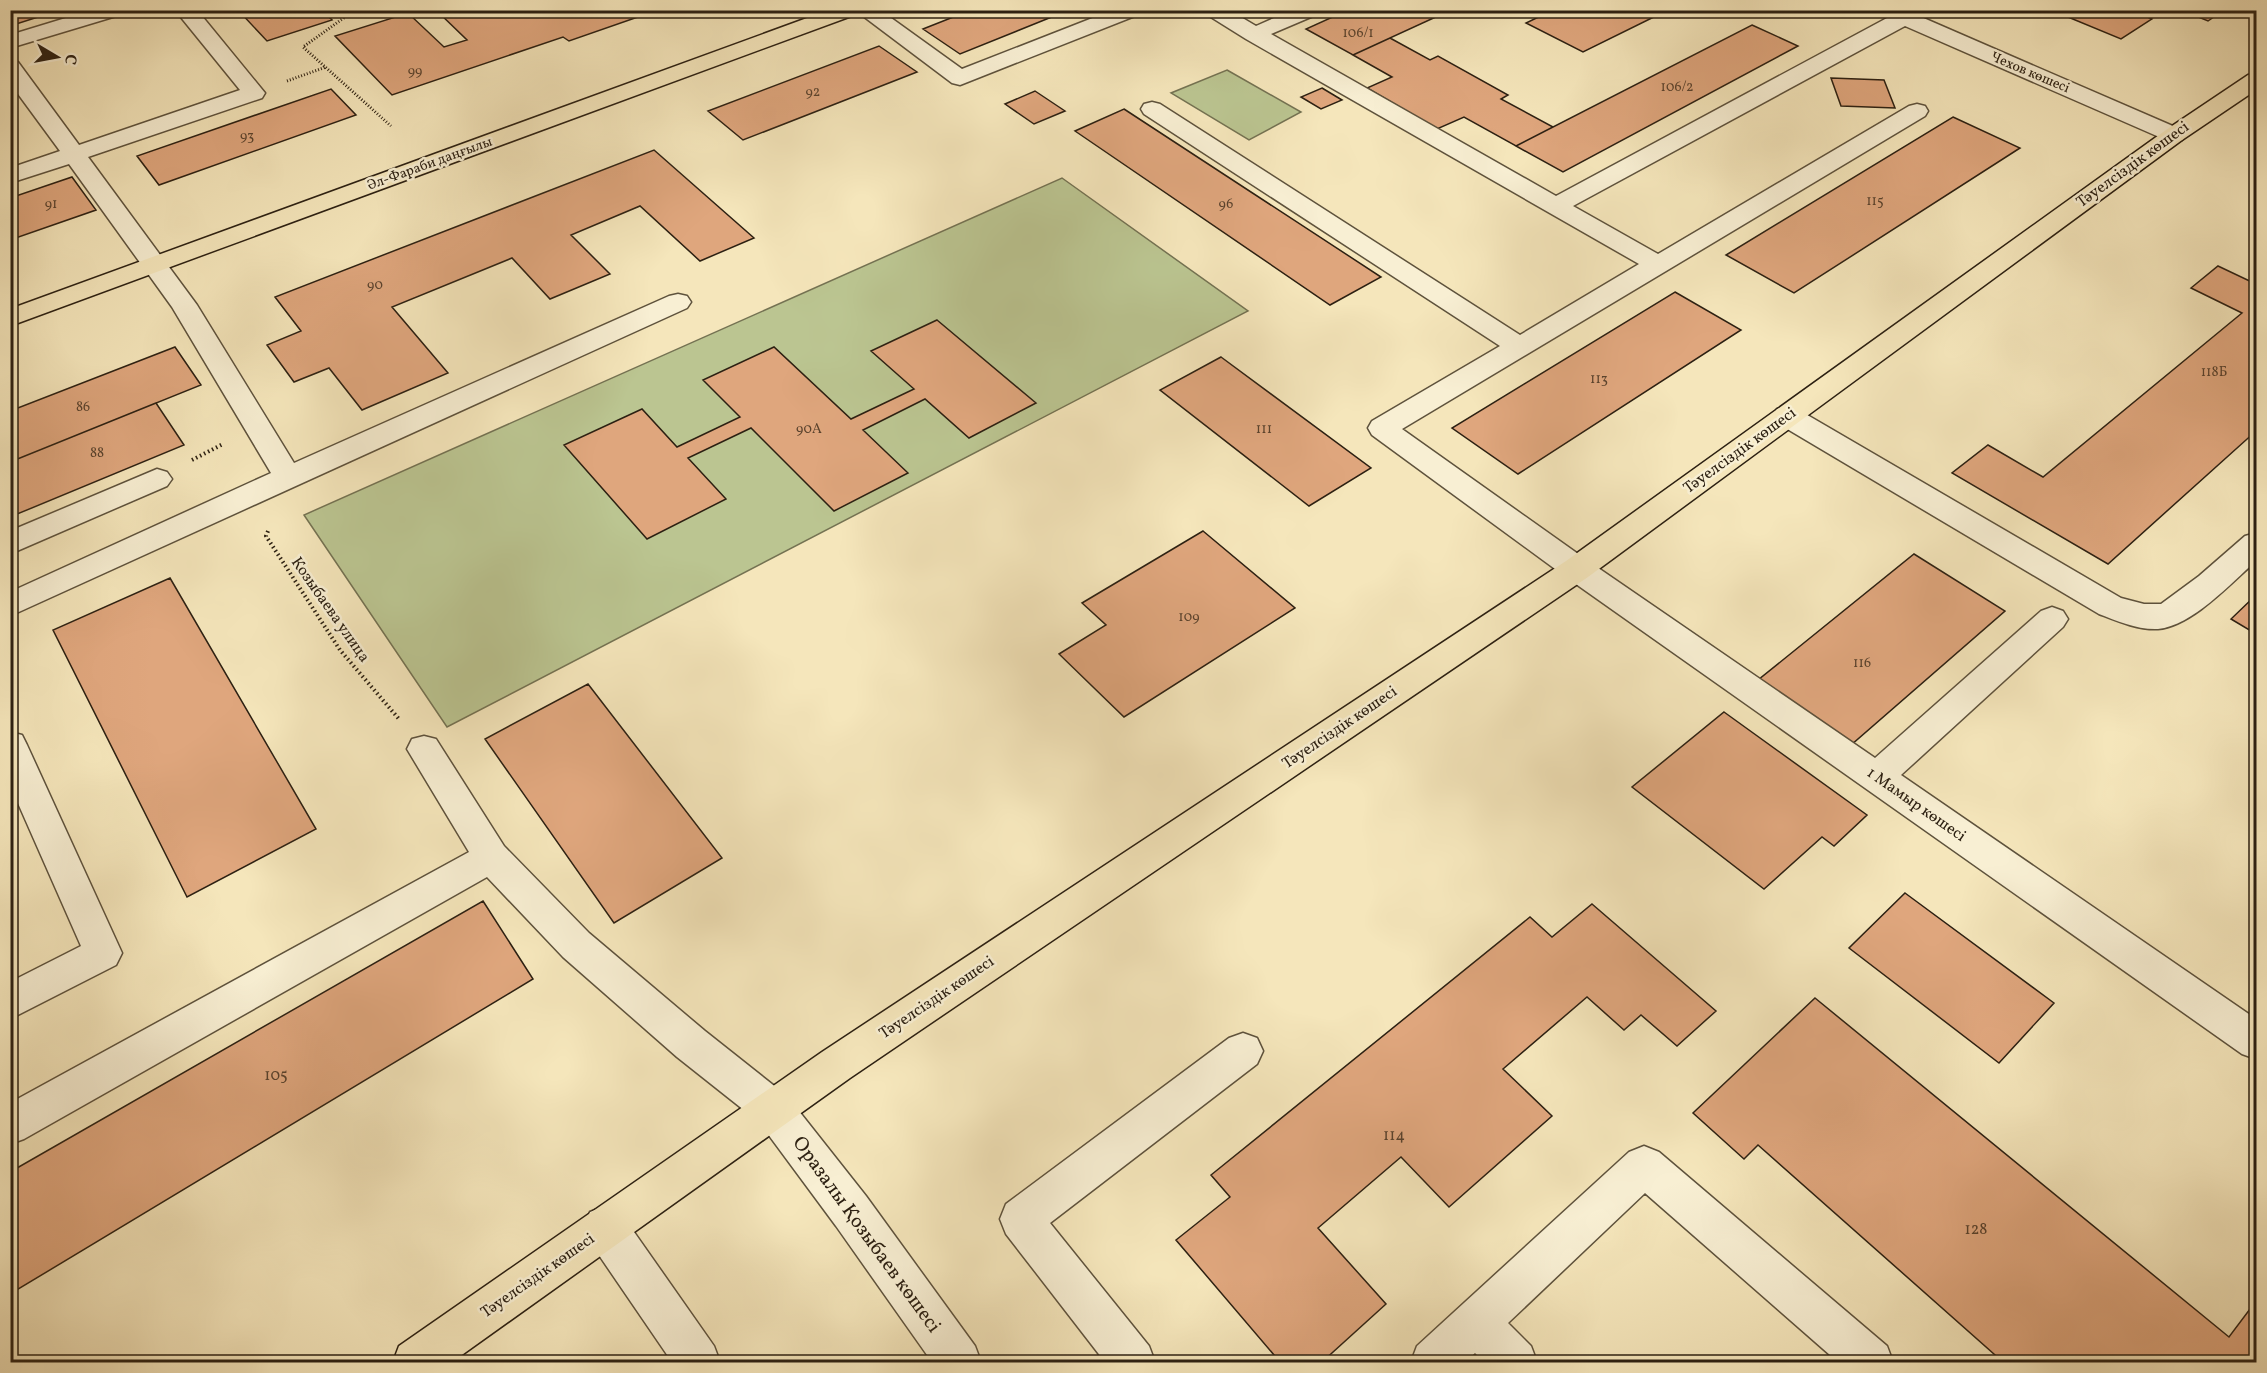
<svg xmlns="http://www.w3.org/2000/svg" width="2267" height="1373" viewBox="0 0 2267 1373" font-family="Vollkorn,serif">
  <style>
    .green { fill: #bbc591; stroke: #747252; stroke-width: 1.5 }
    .building { fill: #dfa67d; stroke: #2c2012; stroke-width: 1.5 }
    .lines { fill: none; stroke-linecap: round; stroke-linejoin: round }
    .minor-casing { stroke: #5e523c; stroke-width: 3 }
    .major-casing { stroke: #2c2012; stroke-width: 3 }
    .path-far1 { stroke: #2c2012; stroke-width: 3; stroke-dasharray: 1 2; stroke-linecap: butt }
    .path { stroke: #2c2012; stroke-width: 4; stroke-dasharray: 1.5 3; stroke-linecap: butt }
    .minor { fill: #f8efd3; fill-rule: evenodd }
    .major { fill: #f5e6bb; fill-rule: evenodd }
    .labels { text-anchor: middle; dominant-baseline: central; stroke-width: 5; stroke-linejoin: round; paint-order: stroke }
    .number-label { font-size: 14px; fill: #59422d }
    .far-street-label { font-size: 14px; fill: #2c2012; stroke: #f8efd3 }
    .street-label { font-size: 16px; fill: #2c2012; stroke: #f8efd3 }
    .near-number-label { font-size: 16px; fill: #59422d }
    .near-street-label { font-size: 20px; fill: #2c2012; stroke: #f8efd3 }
  </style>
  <rect width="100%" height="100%" fill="#f5e6bb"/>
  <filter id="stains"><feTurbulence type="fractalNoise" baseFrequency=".00333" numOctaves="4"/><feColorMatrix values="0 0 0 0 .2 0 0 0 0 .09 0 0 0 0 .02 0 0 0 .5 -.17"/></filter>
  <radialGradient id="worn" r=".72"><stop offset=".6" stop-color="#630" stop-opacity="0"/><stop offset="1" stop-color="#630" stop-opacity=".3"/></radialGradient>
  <!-- green -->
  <path class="green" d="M1227 70 1301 112 1249 140 1171 93Z
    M1062 178 1248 311 447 727 304 515Z"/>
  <!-- building -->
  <path class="building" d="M10 10H60L10 26Z
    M238 10H322L332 20 267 41Z
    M436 10H530L536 16 554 10H658L569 41 563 37 392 95 335 36 408 13 444 47 467 40Z
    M971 10H1069L960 54 923 29Z
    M1348 10H1451L1353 55 1306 29Z
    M1553 10H1668L1583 52 1526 23Z
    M2051 10H2131L2152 19 2121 39Z
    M2181 10H2224L2208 21Z
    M1752 25 1798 46 1563 172 1516 146Z
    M1390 38 1430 60 1438 56 1508 95 1501 99 1553 127 1516 146 1464 117 1437 129 1367 88 1392 77 1353 55Z
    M879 46 917 72 743 140 708 111Z
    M1831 78 1884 80 1895 108 1841 106Z
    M1322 88 1342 100 1321 109 1301 97Z
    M331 89 356 115 159 185 137 156Z
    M1035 91 1065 111 1034 124 1005 104Z
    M1124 109 1381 277 1330 305 1075 131Z
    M1953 117 2020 148 1794 293 1726 255Z
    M654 150 754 238 700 261 640 206 571 235 610 274 550 299 512 258 392 307 448 373 362 410 329 368 294 382 267 345 301 331 275 297Z
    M72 177 96 210 10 240V198Z
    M2218 266 2256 284V431L2108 564 1952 473 1988 445 2043 477 2242 313 2191 288Z
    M1675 292 1741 330 1518 474 1452 428Z
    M937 320 1036 403 969 438 925 399 863 430 908 473 834 511 751 428 688 458 726 499 647 539 564 445 642 409 677 447 740 417 703 380 774 347 851 419 914 389 871 351Z
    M175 347 201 385 10 462V411Z
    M1221 357 1371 468 1309 506 1160 390Z
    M156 403 184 445 10 517V462Z
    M1203 531 1295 608 1124 717 1059 654 1106 625 1082 603Z
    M1914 554 2005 611 1851 745 1758 680Z
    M170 578 316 829 187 897 53 630Z
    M2256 595V634L2231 619Z
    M588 684 722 858 614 923 485 739Z
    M1724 712 1867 815 1834 846 1822 837 1764 889 1632 787Z
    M1905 893 2054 1003 1999 1063 1849 948Z
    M483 901 533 979 10 1294V1172Z
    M1592 904 1716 1011 1677 1046 1641 1015 1624 1030 1587 997 1503 1069 1552 1116 1449 1207 1401 1157 1318 1228 1386 1304 1322 1362H1280L1176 1240 1230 1197 1211 1175 1530 917 1552 937Z
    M1815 998 2229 1337 2256 1301V1362H2003L1758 1145 1744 1159 1693 1113Z"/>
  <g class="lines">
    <!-- minor casing -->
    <g class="minor-casing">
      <path id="minor" d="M92 10H126L123 14 10 48V35Z
        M175 10H197L265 93 262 98 88 157 197 305 294 463 669 296 678 294 687 296 691 302 687 308 10 616V592L271 473 172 307 69 164 10 183V168L60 151 10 83V60L18 62 79 145 240 90Z
        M855 10H880L962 69 1113 10H1143L1140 14 960 85 952 83Z
        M1203 10H1229L1256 26 1292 10H1321L1318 14 1271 34 1556 196 1887 18 1876 10H1905L2182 130 2186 135 2182 140 2174 142 2166 140 1905 26 1573 206 1658 254 1909 106 1917 104 1925 106 1928 111 1925 116 1402 429 1588 561 1875 758 2041 611 2052 607 2063 611 2068 619 2063 627 1901 775 2256 1019V1059L2242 1054 1566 577 1372 435 1368 428 1372 421 1500 346 1144 114 1141 109 1144 104 1152 102 1160 104 1520 335 1639 264 1246 39 1206 14Z
        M1787 407 1797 409 2121 598 2144 604H2161L2199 576 2245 536 2256 533V561C2231 583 2192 626 2158 629 2138 630 2117 621 2099 614L1777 423 1773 416 1777 409Z
        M157 469 167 472 172 479 167 486 10 554V531Z
        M10 732 22 735 27 745 122 953 116 965 10 1019V982L81 946 10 785Z
        M424 736 436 739 504 846 589 933 705 1031 787 1096 866 1196 975 1346 981 1362H932L836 1226 759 1122 677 1057 563 957 487 877 24 1139 10 1144V1103L469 852 407 749 412 739Z
        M1243 1033 1257 1038 1263 1051 1257 1064 1050 1223 1149 1346 1155 1362H1105L1006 1234 1000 1219 1006 1204 1229 1038Z
        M1644 1146 1659 1152 1887 1346 1893 1362H1838L1645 1193 1508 1323 1531 1346 1537 1362H1484L1475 1353 1465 1362H1411L1417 1346 1629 1152Z
        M605 1206 620 1212 714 1346 720 1362H672L590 1242 584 1227 590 1212Z"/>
    </g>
    <!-- major casing -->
    <g class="major-casing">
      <path id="major" d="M829 10H860L857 14 10 326V309Z
        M2256 73V90L2182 140 1588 577 850 1078 452 1362H393L399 1346 822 1052 1566 561 2166 130 2248 75Z"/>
    </g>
    <!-- path-far1 -->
    <path class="path-far1" d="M351 10 352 12 303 47 391 126
      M287 81 326 67"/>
    <!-- path -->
    <path class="path" d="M192 460 223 444
      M268 531 266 536 340 650 399 719"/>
    <!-- minor -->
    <use href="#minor" class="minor"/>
    <!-- major -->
    <use href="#major" class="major"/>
  </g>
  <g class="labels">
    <!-- number labels -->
    <g class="number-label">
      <text x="1358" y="33">106/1</text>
      <text x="415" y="71">99</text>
      <text x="1677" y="87">106/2</text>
      <text x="813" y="92">92</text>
      <text x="247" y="136">93</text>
      <text x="1875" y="201">115</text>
      <text x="51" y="204">91</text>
      <text x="1226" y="204">96</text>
      <text x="375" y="285">90</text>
      <text x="2214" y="372">118Б</text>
      <text x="1599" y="379">113</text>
      <text x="83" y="407">86</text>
      <text x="809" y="429">90А</text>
      <text x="1264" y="429">111</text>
      <text x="97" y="453">88</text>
      <text x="1189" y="617">109</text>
      <text x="1862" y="663">116</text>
    </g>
    <!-- far-street labels -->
    <g class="far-street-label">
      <text transform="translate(2030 73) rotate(23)">Чехов көшесі</text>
      <text transform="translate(430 164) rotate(-20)">Әл-Фараби даңғылы</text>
    </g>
    <!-- street labels -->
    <g class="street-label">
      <text transform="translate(2133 165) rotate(-36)">Тәуелсіздік көшесі</text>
      <text transform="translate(1740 451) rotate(-36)">Тәуелсіздік көшесі</text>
      <text transform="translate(330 610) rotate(55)">Козыбаева улица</text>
      <text transform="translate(1340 728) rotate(-34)">Тәуелсіздік көшесі</text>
      <text transform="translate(1916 805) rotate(35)">1 Мамыр көшесі</text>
      <text transform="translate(937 998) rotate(-34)">Тәуелсіздік көшесі</text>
      <text transform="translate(538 1276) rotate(-35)">Тәуелсіздік көшесі</text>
    </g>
    <!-- near-number labels -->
    <g class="near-number-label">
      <text x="276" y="1076">105</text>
      <text x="1394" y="1136">114</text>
      <text x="1976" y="1230">128</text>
    </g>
    <!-- near-street labels -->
    <g class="near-street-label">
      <text transform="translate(866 1235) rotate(54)">Оразалы Қозыбаев көшесі</text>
    </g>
  </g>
  <!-- margin -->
  <rect width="2267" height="1373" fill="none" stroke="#f5e6bb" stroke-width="36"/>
  <rect x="12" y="12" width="2243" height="1349" fill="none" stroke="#2c2012" stroke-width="3"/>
  <rect x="18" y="18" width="2231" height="1337" fill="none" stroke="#2c2012" stroke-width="1.5"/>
  <!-- north arrow -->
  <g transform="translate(57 57) rotate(100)" stroke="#f8efd3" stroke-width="4.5" paint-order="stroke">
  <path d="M0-4.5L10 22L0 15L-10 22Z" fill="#2c2012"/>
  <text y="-9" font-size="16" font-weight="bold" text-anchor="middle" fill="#2c2012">С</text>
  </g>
  <rect width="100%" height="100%" filter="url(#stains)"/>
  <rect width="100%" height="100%" fill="url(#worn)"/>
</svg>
